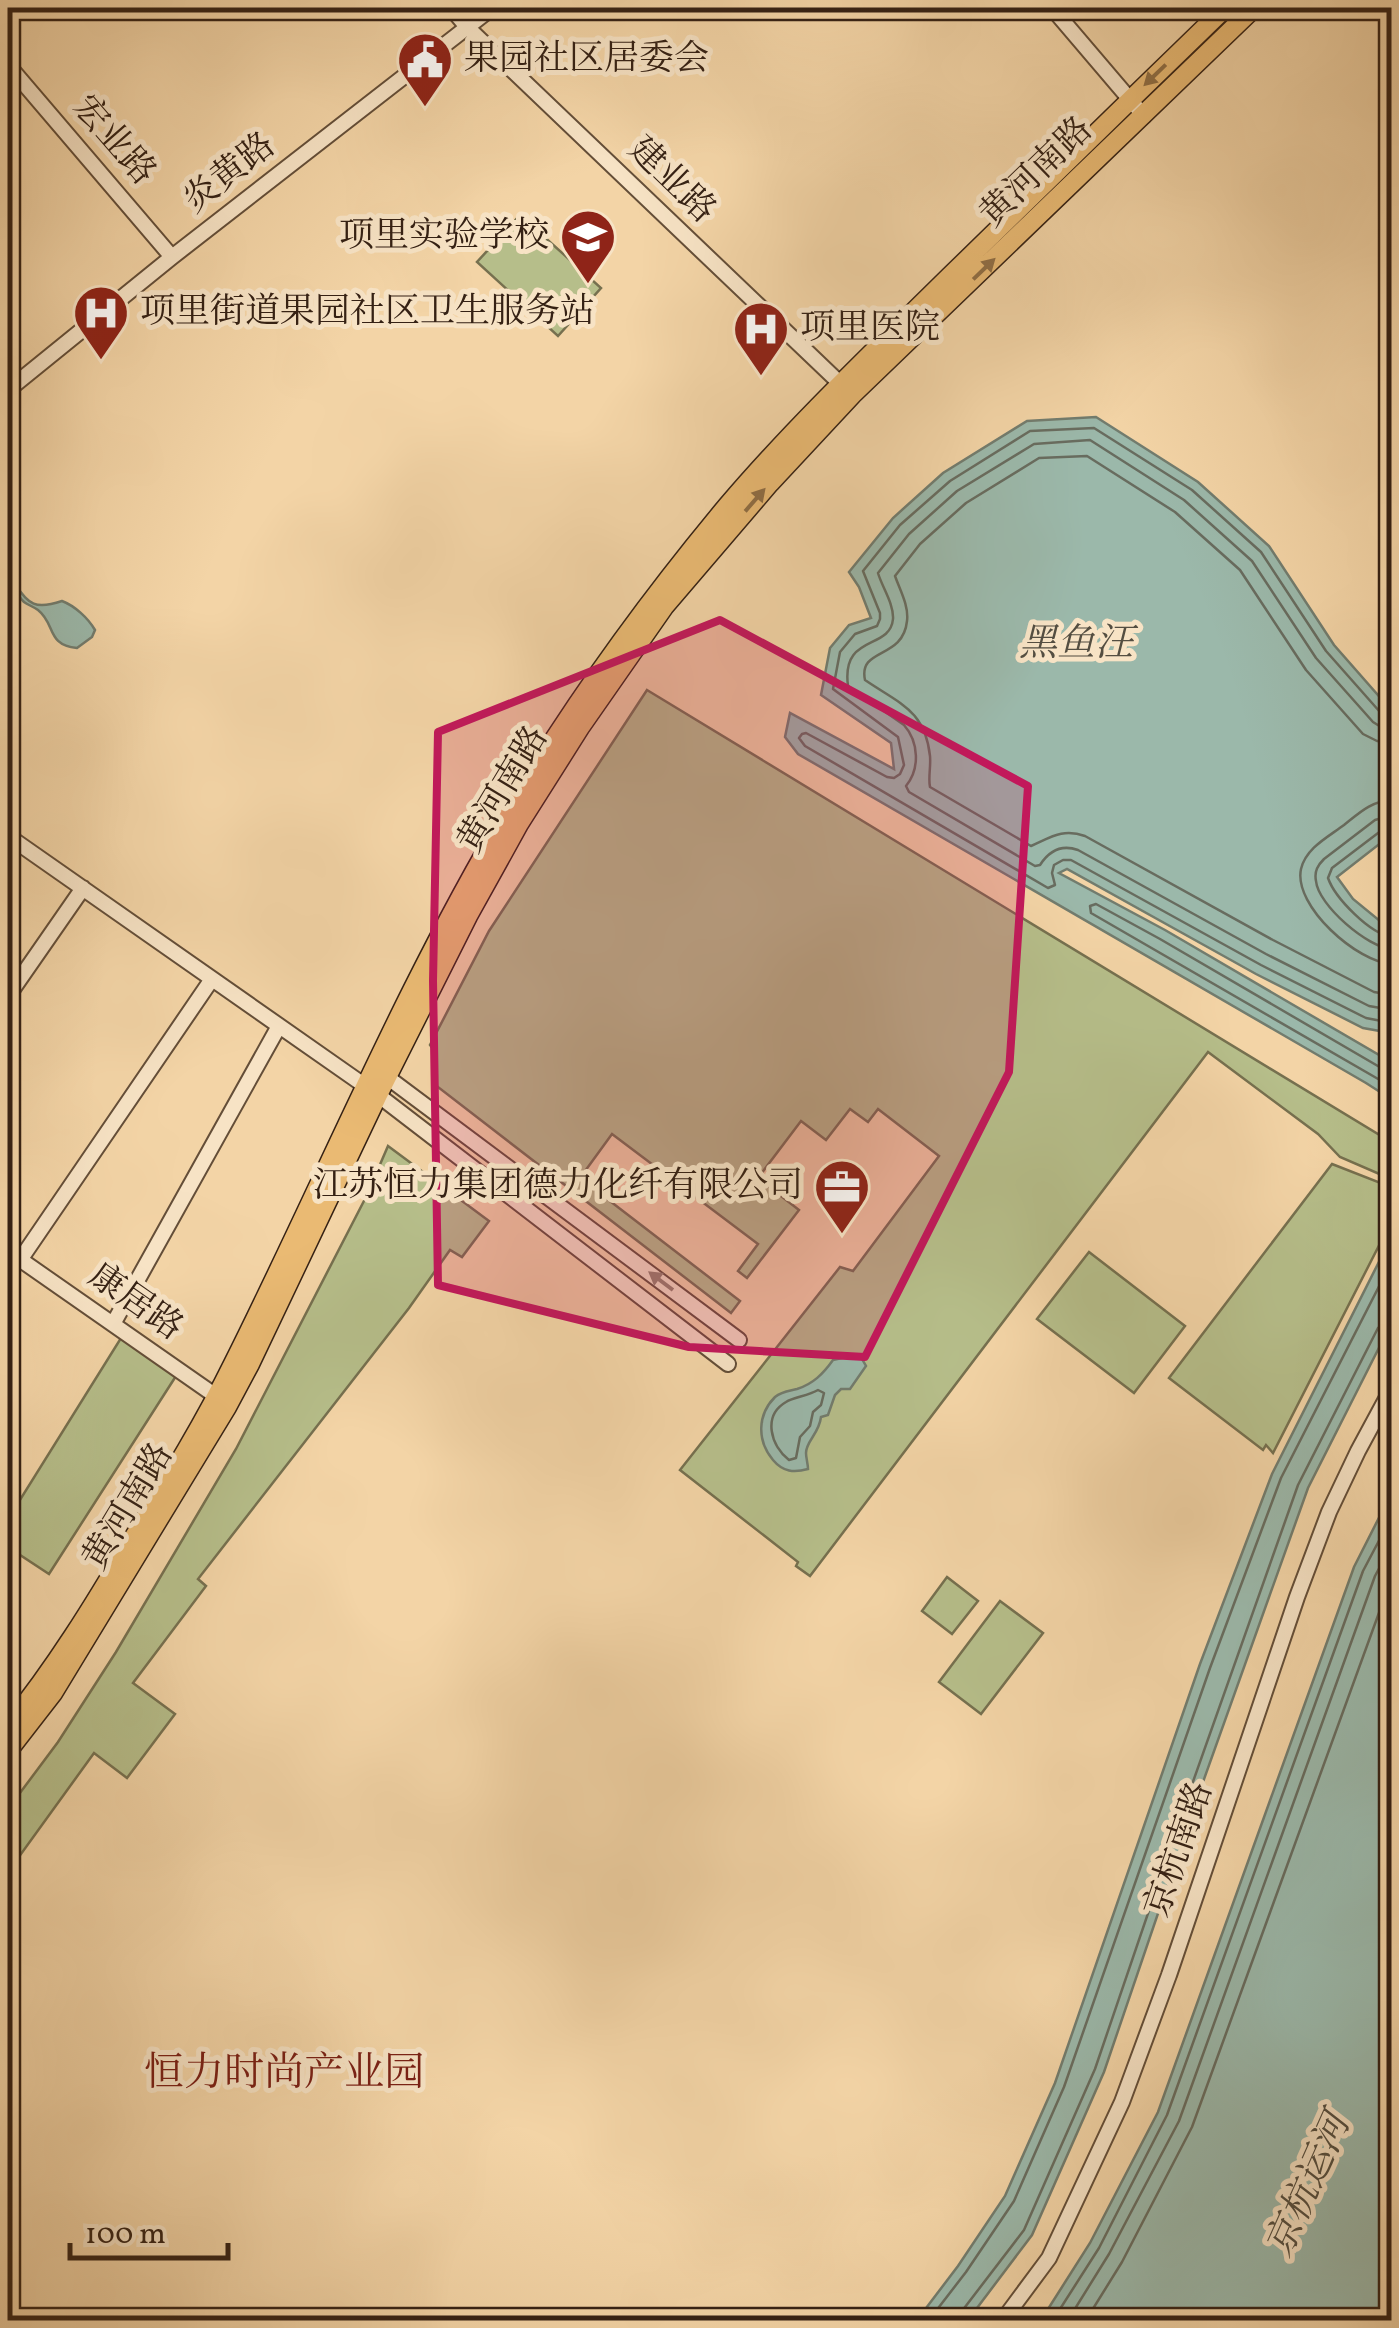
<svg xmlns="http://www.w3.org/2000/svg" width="1399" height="2328" viewBox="0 0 1399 2328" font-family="Vollkorn,'Noto Serif SC',serif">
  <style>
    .green { fill: #b6be8a; stroke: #76704f; stroke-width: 2.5 }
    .water { fill: #9bb8aa; stroke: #727c6e; stroke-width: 2.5 }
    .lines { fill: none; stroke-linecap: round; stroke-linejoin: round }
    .shore { stroke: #686c5f; stroke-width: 2.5 }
    .minor-casing { stroke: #644e38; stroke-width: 18 }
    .major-casing { stroke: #352114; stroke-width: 21 }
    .minor { stroke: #f7e3c5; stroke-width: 14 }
    .major { stroke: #eaba73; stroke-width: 18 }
    .oneway { fill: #906e44 }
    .oneway2 { fill: #96826c }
    .marked { fill: #c2185b; fill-opacity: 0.2; stroke: #c2185b; stroke-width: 8; stroke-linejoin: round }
    .labels { text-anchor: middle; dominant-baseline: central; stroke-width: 10; stroke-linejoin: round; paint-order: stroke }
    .poi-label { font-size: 35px; fill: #352114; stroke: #f7e3c5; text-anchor: start }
    .street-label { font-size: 35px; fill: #352114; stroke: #f7e3c5 }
    .water-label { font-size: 38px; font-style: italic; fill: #544e41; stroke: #f7e3c5 }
    .quarter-label { font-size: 40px; fill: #7a1f14; stroke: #f7e3c5 }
  </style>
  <rect width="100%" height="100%" fill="#f3d4a6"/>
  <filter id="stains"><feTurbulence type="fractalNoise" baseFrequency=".002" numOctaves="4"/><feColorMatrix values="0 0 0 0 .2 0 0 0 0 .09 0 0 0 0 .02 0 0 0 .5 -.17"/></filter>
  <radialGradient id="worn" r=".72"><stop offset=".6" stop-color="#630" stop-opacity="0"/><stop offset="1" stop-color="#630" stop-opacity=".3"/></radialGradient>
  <!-- green -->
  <path class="green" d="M520 215 601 288 558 336 477 262Z
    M647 690 1391 1142V1179L1340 1157 1318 1134 1208 1052 810 1576 796 1566 798 1562 680 1470 840 1267 853 1271 939 1156 878 1109 868 1122 850 1109 826 1140 801 1121 758 1178 799 1210 747 1278 738 1271 758 1244 612 1134 580 1178 740 1301 731 1313 434 1084 435 1052 430 1045 489 931Z
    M388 1146 489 1221 462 1257 450 1250 409 1308 198 1579 206 1586 133 1683 175 1714 127 1778 94 1753 8 1872V1809L58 1742 116 1652 236 1449 366 1197Z
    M1332 1164 1391 1187V1222L1273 1453 1266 1445 1263 1450 1169 1378Z
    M1089 1252 1185 1326 1134 1393 1037 1319Z
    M121 1338 176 1376 49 1574 8 1547V1519Z
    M947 1577 978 1601 952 1634 922 1611Z
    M1000 1601 1043 1633 981 1714 939 1682Z"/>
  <!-- water -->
  <path class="water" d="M1096 417 1198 482 1269 546 1334 645 1391 710V835L1337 877 1353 899 1391 930V1033L1363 1028 1256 974 1067 869 1059 873 1165 930 1391 1062V1099L1366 1083 798 754 785 737 790 713 894 769 891 743 821 695 830 648 849 625 871 618 859 587 849 572 893 518 943 473 1027 421Z
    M8 576C28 600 29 612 62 601 75 606 88 618 95 630L92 637 77 648C46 645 56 624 38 610 34 607 28 605 24 602 18 596 14 589 8 583Z
    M1391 1238V1324L1308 1488 1198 1796 1104 2072 1032 2235 968 2320H917L958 2266 1005 2196 1055 2083 1200 1664 1272 1474Z
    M851 1356 862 1359 866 1366 850 1389H841L835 1395 828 1415 821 1417C819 1434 806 1441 806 1453 806 1458 808 1464 808 1469 794 1473 783 1472 773 1460 757 1441 757 1415 775 1397 782 1391 789 1391 797 1389 813 1384 823 1374 833 1360Z
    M1391 1494V2320H1041L1090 2243 1158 2112 1354 1567Z"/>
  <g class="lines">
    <!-- shore -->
    <path class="shore" d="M1392 715 1380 712 1326 651 1261 552 1192 490 1094 428 1030 431 950 481 900 525 863 571 880 613V619L877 626 855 634 840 652 833 689 898 737 904 765 900 774 894 778 887 777 806 733 802 734 799 738 805 746 1048 888 1055 885 1052 873 1054 865 1063 860H1071L1261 965 1366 1018 1392 1023
      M1392 728 1381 727 1373 722 1316 658 1252 561 1184 500 1090 440 1034 444 957 491 909 534 878 573C882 587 894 604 893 619 890 651 841 633 848 686L904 725C919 742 920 769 906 786L909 792 1035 866 1040 865C1049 851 1061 844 1078 850L1266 954 1369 1006 1392 1010
      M1392 743 1377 741 1363 734 1306 670 1240 570 1175 512 1087 456 1039 458 966 503 920 544 895 576C900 590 909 606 907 621 903 660 858 647 865 680 900 704 925 710 930 756 931 767 928 778 930 787L1031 846C1050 838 1062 828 1085 836L1273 940 1374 992 1392 995
      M1392 800C1371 801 1359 813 1344 825 1328 837 1306 848 1301 869 1293 906 1358 963 1392 964
      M1392 815 1375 820 1324 859C1318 865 1314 871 1316 881 1318 905 1368 948 1392 949
      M1392 828 1382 830 1332 868 1328 878C1335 898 1370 934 1392 937
      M1392 1070 1383 1069 1160 939 1096 904 1090 906 1091 913 1392 1087
      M818 1390 824 1393 821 1405 813 1412 810 1426 800 1437 796 1458 789 1460C771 1446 762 1416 786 1402 794 1397 808 1396 818 1390Z
      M929 2320 966 2272 1014 2201 1064 2087 1210 1668 1281 1478 1392 1261
      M960 2320 962 2311 1024 2230 1095 2069 1189 1793 1298 1485 1378 1328 1384 1323 1392 1322
      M1053 2320 1099 2248 1167 2115 1363 1571 1392 1516
      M1068 2320 1109 2254 1179 2121 1375 1576 1392 1544
      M1086 2320 1122 2262 1192 2127 1392 1577"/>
    <!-- minor casing -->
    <g class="minor-casing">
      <path id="minor" d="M451 8 467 27 846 389
        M1052 8 1144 116
        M8 65 172 257
        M8 390 172 257 492 8
        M8 836 378 1095 728 1364
        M8 996 83 888
        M379 1071 739 1340
        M8 1251 223 1401
        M20 1260 212 979
        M113 1324 279 1026
        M1003 2320 1049 2258 1122 2102 1169 1975 1297 1597 1329 1512 1358 1451 1392 1388"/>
    </g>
    <!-- major casing -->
    <g class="major-casing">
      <path id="major" d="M8 1726C55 1668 94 1605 132 1540 167 1483 203 1425 233 1364 325 1180 404 987 510 810 574 703 647 602 727 506 796 425 874 351 950 276 1041 187 1133 97 1225 8
        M8 1751 53 1693 227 1407 250 1364 378 1095 468 916 519 824 581 726 664 607 770 483 852 395 1254 8"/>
    </g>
    <!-- minor -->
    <use href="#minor" class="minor"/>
    <!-- major -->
    <use href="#major" class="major"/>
  </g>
  <!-- one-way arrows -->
  <defs><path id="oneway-solid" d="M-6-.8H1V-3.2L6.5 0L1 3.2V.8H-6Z" transform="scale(2.5)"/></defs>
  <g class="oneway">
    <use href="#oneway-solid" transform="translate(1155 75) rotate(136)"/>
    <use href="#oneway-solid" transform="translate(984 269) rotate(-44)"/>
    <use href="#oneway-solid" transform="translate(755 500) rotate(-49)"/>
  </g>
  <use class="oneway2" href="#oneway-solid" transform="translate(661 1281) rotate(-143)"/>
  <!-- marked area -->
  <path class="marked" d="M720 620 1028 786 1009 1072 865 1357 689 1347 438 1285 433 981 438 732Z"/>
  <!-- icons -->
  <defs>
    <g id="civic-pin" transform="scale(2.875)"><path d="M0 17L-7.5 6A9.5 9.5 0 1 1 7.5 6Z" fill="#8f2418" stroke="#f7e3c5"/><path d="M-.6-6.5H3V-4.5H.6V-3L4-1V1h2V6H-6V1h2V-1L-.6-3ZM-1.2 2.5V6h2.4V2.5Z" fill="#fff"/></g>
    <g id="school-pin" transform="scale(2.875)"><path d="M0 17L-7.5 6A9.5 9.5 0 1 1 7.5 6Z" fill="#8f2418" stroke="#f7e3c5"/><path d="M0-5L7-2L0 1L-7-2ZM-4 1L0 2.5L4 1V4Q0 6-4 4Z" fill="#fff"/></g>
    <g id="hospital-pin" transform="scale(2.875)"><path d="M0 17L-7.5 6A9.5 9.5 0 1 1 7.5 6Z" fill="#8f2418" stroke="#f7e3c5"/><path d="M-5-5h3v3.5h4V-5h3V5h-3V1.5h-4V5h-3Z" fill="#fff"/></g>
    <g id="office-pin" transform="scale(2.875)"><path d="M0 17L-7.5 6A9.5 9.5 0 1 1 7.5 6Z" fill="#8f2418" stroke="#f7e3c5"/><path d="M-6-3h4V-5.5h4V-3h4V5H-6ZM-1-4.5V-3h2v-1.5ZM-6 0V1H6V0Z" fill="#fff"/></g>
  </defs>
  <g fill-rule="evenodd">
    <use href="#civic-pin" x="425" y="60"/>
    <use href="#school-pin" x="588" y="237"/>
    <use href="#hospital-pin" x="101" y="313"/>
    <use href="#hospital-pin" x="761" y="329"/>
    <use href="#office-pin" x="842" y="1187"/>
  </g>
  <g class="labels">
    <!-- poi labels -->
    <g class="poi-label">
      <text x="464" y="60">果园社区居委会</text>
      <text x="549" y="237" text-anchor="end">项里实验学校</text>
      <text x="140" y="313">项里街道果园社区卫生服务站</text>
      <text x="800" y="329">项里医院</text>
      <text x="803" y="1187" text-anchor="end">江苏恒力集团德力化纤有限公司</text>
    </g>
    <!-- street labels -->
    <g class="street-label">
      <text transform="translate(113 141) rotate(49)">宏业路</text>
      <text transform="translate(1037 173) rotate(-44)">黄河南路</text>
      <text transform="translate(230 174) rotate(-38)">炎黄路</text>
      <text transform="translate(671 181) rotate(44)">建业路</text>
      <text transform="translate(504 790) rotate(-59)">黄河南路</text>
      <text transform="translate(135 1303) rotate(35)">康居路</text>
      <text transform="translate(129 1507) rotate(-59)">黄河南路</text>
      <text transform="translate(1180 1850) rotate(-71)">京杭南路</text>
    </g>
    <!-- water labels -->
    <g class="water-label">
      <text x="1076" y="645">黑鱼汪</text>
      <text transform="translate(1310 2186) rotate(-66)">京杭运河</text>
    </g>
    <!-- quarter labels -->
    <g class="quarter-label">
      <text x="284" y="2075">恒力时尚产业园</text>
    </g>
  </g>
  <!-- margin -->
  <rect width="1399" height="2328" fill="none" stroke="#f3d4a6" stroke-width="40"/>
  <rect x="10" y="10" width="1379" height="2308" fill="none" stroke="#352114" stroke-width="5"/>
  <rect x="20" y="20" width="1359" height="2288" fill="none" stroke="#352114" stroke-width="2.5"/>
  <!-- scale -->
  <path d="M70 2243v15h158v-15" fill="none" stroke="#352114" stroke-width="5"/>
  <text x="85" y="2243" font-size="30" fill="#352114" stroke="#f7e3c5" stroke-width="8" paint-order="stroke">100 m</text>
  <rect width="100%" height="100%" filter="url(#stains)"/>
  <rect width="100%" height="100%" fill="url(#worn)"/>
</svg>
